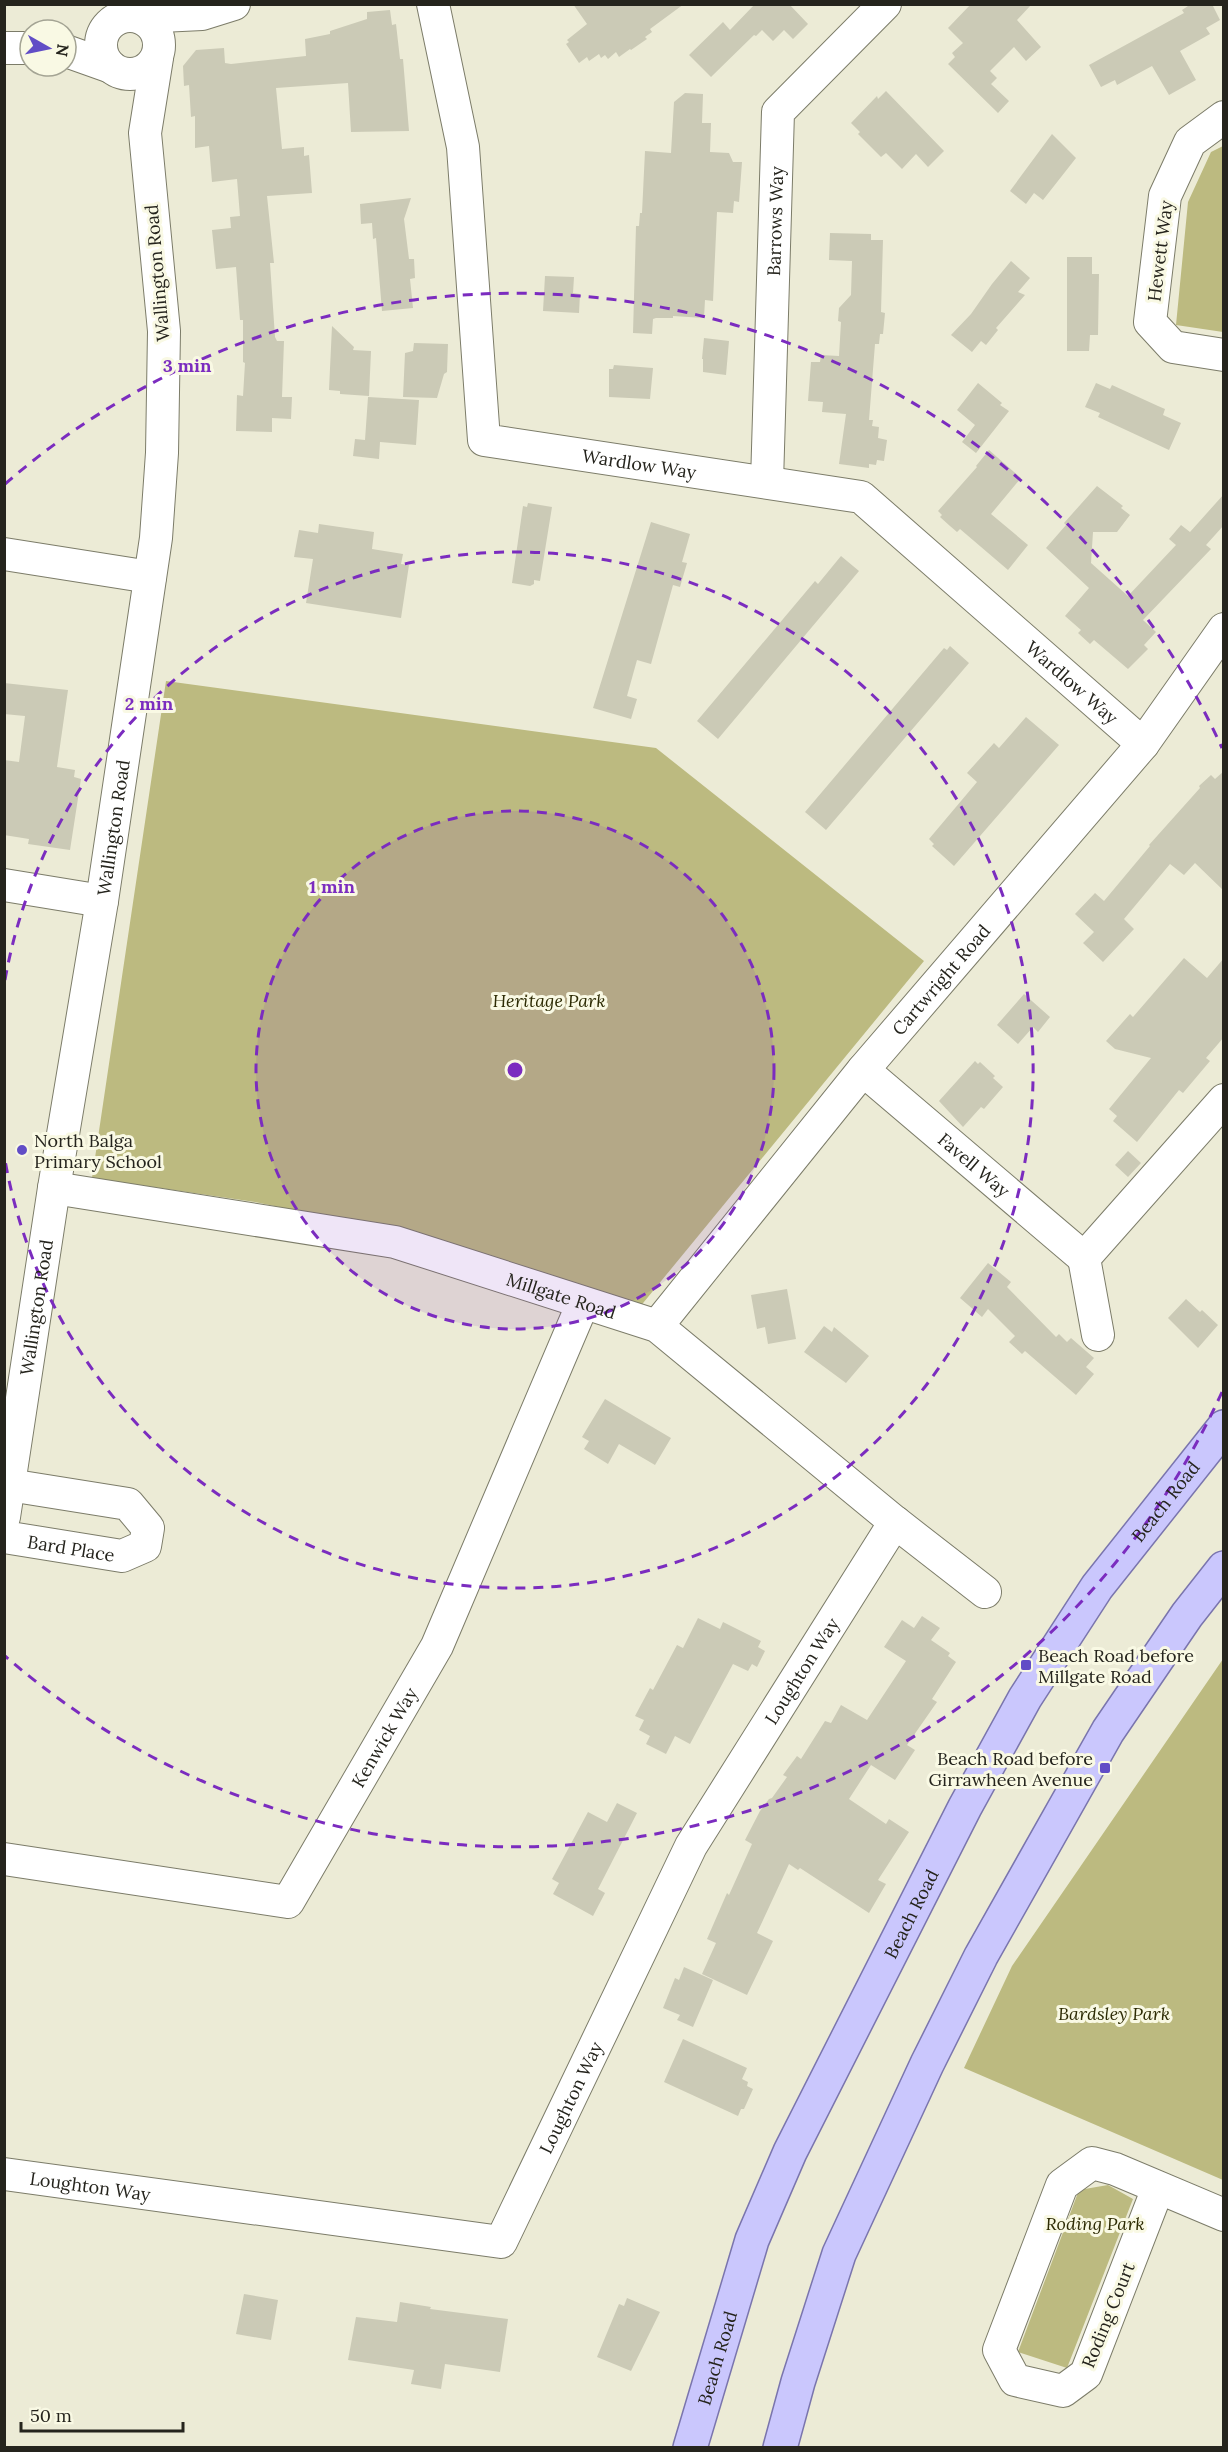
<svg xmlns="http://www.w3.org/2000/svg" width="1228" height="2452" viewBox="0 0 1228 2452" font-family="Lora,serif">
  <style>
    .green { fill: #bcba80 }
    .building { fill: #cbcab6 }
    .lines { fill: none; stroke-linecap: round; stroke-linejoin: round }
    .minor-casing { stroke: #7c7c69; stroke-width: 34 }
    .major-casing { stroke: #7a75ad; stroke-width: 36 }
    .minor { stroke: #fff; stroke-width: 32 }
    .major { stroke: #cac7fd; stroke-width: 33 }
    .ring { fill: none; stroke: #7b2cbf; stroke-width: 3; stroke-dasharray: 10 8 }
    .poi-dot { fill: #614dc6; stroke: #f9f9e4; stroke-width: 2 }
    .labels { text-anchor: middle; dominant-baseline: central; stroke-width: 6; stroke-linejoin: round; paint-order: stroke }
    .street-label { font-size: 18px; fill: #25241d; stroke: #f9f9e4 }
    .park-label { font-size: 18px; font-style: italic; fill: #2d2b04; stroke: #f9f9e4 }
    .poi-label { font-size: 18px; fill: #25241d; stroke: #f9f9e4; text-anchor: start }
    .centre { fill: #7b2cbf; stroke: #f9f9e4; stroke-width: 3 }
    .ring-label { font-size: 18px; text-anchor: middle; font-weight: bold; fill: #7b2cbf; stroke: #f9f9e4; stroke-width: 6; stroke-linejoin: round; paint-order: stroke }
  </style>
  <rect width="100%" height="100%" fill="#ecebd6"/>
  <!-- green -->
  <path class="green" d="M1223 146V332L1176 325 1188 202 1211 152Z
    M166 681 656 748 924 961 639 1308 425 1237 255 1202 92 1178Z
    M1223 1659V2180L964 2068 1012 1966Z
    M1108 2185 1133 2199 1067 2368 1018 2352 1079 2190Z"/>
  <!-- building -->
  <path class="building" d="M573 4H684L650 29 652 32 645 37 647 39 631 50 630 49 619 57 616 52 608 59 605 55 601 58 599 54 589 61 587 57 579 63 566 44 569 42 567 40 587 24Z
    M755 4H789L808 24 793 39 784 30 773 41 762 30 756 36 754 35 711 77 689 55 723 22 730 30Z
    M971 4H1032L1017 20 1041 47 1026 61 1014 47 990 71 997 78 991 84 1009 101 998 113 948 64 955 57 952 53 963 43 948 28Z
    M1191 4H1212L1220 20 1206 28 1210 34 1180 51 1196 80 1169 95 1152 66 1117 85 1115 80 1101 87 1089 65 1184 13 1182 10Z
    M390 10 392 25 396 24 400 59H403L409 131 351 132 348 83 276 88 282 149 304 147V156L309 155 312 193 267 196 274 263H270L275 337 277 341H284L282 397H292L291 419 272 418V432L236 431 237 395 243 396 245 363 243 362V320H240L236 267 216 269 212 230 231 228 230 217 240 216 237 179 212 182 209 146 195 148V116L191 117 189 85 184 86 183 66 196 50 224 48 225 63 231 64 306 56 305 39 330 34V31L367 19V12Z
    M886 91 944 151 928 167 916 154 902 169 886 153 881 157 858 134 860 132 851 123 877 96 878 99Z
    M685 93 703 94 702 123H711L710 152 729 153 733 162H742L739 202 734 201 733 213 717 212 713 301 705 300 704 318 673 316V318H656L653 319 652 334 633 333 636 226H639L640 213H642L645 151 671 153 674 102Z
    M1052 134 1076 158 1043 200 1034 193 1026 204 1010 191Z
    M411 198 404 219 409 259H414L415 278 410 279 413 308 382 311 376 238 373 239 372 223 361 224 360 204Z
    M830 233 871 234V240H883L881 312 885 313 883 334H880L879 344H875L869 420H873L872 426 879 427 878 438 887 440 884 461 877 460 876 465 869 464V468L839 464 846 414 822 412 823 402 808 401 811 362H820L821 355 839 356 841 322 838 321 839 308 851 295 852 261 829 260Z
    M1067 257H1092V274H1099L1098 335H1090L1089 351H1067Z
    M1011 261 1030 278 1018 292 1025 295 996 328 998 330 986 345 981 341 972 352 951 335 971 314 992 284Z
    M545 276 574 277 573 293 580 294 579 313 543 311Z
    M332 326 354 347 353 350 371 351 369 396 340 394V391L329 390Z
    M704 338 729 341 726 375 703 372V359H702Z
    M414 343 448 344 447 372 444 374 437 398 403 397 405 353 413 351Z
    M614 365 653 368 650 399 609 397V369H613Z
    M978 383 1002 403 1000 405 1009 411 976 453 962 442 975 425 957 410Z
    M1096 383 1110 389 1112 385 1158 406 1165 409 1163 415 1181 423 1169 450 1098 417 1100 413 1085 407Z
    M368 397 419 400 416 445 380 442 379 459 353 456 355 439 365 440Z
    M989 450 1021 478 991 514 1028 545 1008 570 960 529 957 532 950 526 940 517 942 515 938 511 977 467 976 466Z
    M1097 486 1123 506 1121 508 1130 515 1117 532H1093L1091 563 1128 596 1176 545 1169 539 1181 525 1190 532 1224 494V525L1206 545 1211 549 1143 620 1156 632 1144 645 1148 649 1128 669 1094 640 1090 644 1078 633 1081 630 1065 616 1089 588 1046 548 1066 525 1064 523Z
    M528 503 552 507 540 581 534 580V584L530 586 512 583 523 506 527 507Z
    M651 522 690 534 682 562 687 563 680 587 673 585 651 664 637 660 627 696 637 699 631 719 593 708Z
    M319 524 374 532 372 549 403 554 401 564 409 565 401 618 306 603 313 559 294 557 299 530 318 533Z
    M841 556 859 571 718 739 697 721 815 581 818 584Z
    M950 646 969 663 826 830 805 812 944 648 947 650Z
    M4 683 68 690 57 767 75 770 74 777 81 779 70 850 28 844 29 839 4 835V760L19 762 25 716 4 714Z
    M1026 717 1059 745 954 866 932 846 934 844 929 839 977 782 967 773 994 743 999 748Z
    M1224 771V891L1195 863 1184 875 1170 864 1124 919 1134 929 1103 962 1083 943 1094 932 1075 914 1095 893 1104 901 1150 846 1149 845 1200 788 1199 786 1211 775 1215 779Z
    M1184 958 1207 978 1224 958V1037L1206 1058 1210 1061 1183 1093 1179 1090 1137 1142 1113 1121 1117 1116 1109 1109 1151 1058 1115 1049 1106 1041 1130 1014 1133 1017Z
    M1024 994 1050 1017 1038 1032 1033 1027 1018 1044 997 1025Z
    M975 1061 978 1064 980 1062 995 1076 993 1078 1003 1087 984 1109 981 1107 963 1127 939 1101Z
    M1128 1151 1141 1163 1128 1177 1115 1165Z
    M988 1263 1011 1282 1007 1287 1056 1337 1059 1334 1067 1342 1071 1338 1094 1358 1086 1367 1094 1374 1076 1395 1025 1351 1022 1354 1009 1342 1015 1336 988 1309 982 1317 960 1298Z
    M787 1289 796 1339 768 1344 765 1327 757 1329 751 1295Z
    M1186 1299 1200 1312 1202 1310 1218 1325 1198 1348 1168 1318Z
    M824 1326 832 1332 834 1327 869 1356 846 1383 804 1352Z
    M605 1399 671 1438 655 1465 619 1444 608 1464 584 1449 589 1441 582 1437Z
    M922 1616 940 1628 931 1640 950 1653 948 1656 956 1662 932 1699 937 1702 907 1745 915 1750 895 1780 871 1765 849 1799 886 1824 889 1819 909 1832 878 1880 886 1884 869 1913 800 1868 798 1870 789 1864 757 1933 773 1941 747 1995 702 1974 716 1943 707 1939 727 1893 729 1895 752 1844 745 1840 760 1811 769 1799 772 1798 787 1777 783 1775 797 1756 801 1759 825 1721 831 1723 841 1705 867 1720 906 1661 884 1647 902 1620 914 1628Z
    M698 1618 720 1629 723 1622 761 1641 758 1647 765 1651 757 1667 752 1664 748 1671 733 1664 690 1744 675 1736 666 1754 646 1744 650 1736 639 1730 644 1720 635 1716 650 1688 653 1690 677 1645 683 1648Z
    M617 1803 637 1813 598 1889 605 1893 593 1916 553 1894 559 1883 552 1879 588 1812 607 1822Z
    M684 1967 713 1980 693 2027 677 2020 680 2015 663 2008 675 1978 679 1980Z
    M683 2039 747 2068 742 2079 748 2082 747 2086 753 2089 744 2109H741L738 2116 664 2082Z
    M244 2294 278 2300 271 2340 236 2334Z
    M627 2298 660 2312 631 2371 597 2357 619 2304 624 2306Z
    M400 2302 431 2307 430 2309 508 2319 500 2372 445 2364 441 2389 411 2384 414 2370 348 2360 356 2317 397 2322Z"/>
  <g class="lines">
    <!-- minor casing -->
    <g class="minor-casing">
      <g id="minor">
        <path id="s1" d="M433 4 463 147 484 440 861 497 1143 744"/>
        <circle cx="130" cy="45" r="29"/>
        <path d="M140 17 202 14 234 4"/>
        <path d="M4 48H30"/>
        <path d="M66 51 111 67"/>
        <path d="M1224 117 1190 142 1165 196 1150 322 1173 347 1224 355"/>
        <path id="s2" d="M767 482 778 112 885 4"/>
        <path d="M4 554 150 577"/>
        <path d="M4 885 102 901"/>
        <path id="s3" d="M863 1070 1084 1258 1224 1100"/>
        <path id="s4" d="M54 1188 395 1242 657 1326 895 1522 985 1592"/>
        <path d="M1084 1258 1098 1335"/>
        <path id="s5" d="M657 1326 863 1070 1143 744 1224 629"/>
        <path id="s6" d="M4 1517 54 1188 102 901 156 538 162 453 164 331 145 133 157 58"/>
        <path id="s7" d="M4 1537 122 1556 145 1546 148 1528 128 1504 9 1485"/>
        <path id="s8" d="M4 1859 288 1902 437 1646 583 1303"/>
        <path id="s9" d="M4 2174 501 2242 691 1846 895 1522"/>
        <path d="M1158 2188 1086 2374 1063 2391 1015 2380 999 2350 1062 2185 1092 2163 1115 2169 1224 2215"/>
      </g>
    </g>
    <!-- major casing -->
    <g class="major-casing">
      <g id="major">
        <path id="s10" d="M690 2448 752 2240 790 2152 965 1807 1025 1698 1097 1587 1224 1427"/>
        <path d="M780 2448 798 2382 839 2254 927 2064 981 1956 1108 1731 1187 1615 1224 1568"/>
      </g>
    </g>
    <!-- minor -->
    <use href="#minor" class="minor"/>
    <!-- major -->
    <use href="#major" class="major"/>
  </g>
  <!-- distance rings -->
  <circle cx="515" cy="1070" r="259" fill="#7b2cbf" fill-opacity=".12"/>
  <g class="ring">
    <circle cx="515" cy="1070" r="259"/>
    <path d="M5 980A518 518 0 1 1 5 1160"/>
    <path d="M1222 1392A777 777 0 0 1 5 1656M5 484A777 777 0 0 1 1222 748"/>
  </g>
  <!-- markers -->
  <g class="poi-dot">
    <circle cx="22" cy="1150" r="6"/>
    <rect x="1020" y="1659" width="12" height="12" rx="3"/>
    <rect x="1099" y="1762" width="12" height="12" rx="3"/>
  </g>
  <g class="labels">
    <!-- street labels -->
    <g class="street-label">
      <text stroke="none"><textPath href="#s2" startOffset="261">Barrows Way</textPath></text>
      <text transform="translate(1160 251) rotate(-83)">Hewett Way</text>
      <text transform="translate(157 273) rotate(-95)">Wallington Road</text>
      <text stroke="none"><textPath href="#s1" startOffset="597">Wardlow Way</textPath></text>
      <text stroke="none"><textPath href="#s1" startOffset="1102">Wardlow Way</textPath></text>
      <text stroke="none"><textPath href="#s6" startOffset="698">Wallington Road</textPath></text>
      <text stroke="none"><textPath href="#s5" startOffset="448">Cartwright Road</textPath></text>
      <text stroke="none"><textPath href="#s3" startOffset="146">Favell Way</textPath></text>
      <text stroke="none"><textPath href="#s4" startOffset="520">Millgate Road</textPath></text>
      <text stroke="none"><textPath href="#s6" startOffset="212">Wallington Road</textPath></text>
      <text stroke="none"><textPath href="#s10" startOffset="1066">Beach Road</textPath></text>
      <text stroke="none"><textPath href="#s7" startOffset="68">Bard Place</textPath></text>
      <text stroke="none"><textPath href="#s9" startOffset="1148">Loughton Way</textPath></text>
      <text stroke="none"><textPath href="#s8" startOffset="478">Kenwick Way</textPath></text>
      <text stroke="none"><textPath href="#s10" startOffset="580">Beach Road</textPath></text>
      <text stroke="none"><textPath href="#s9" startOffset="662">Loughton Way</textPath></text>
      <text stroke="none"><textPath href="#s9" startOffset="87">Loughton Way</textPath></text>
      <text transform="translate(1108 2315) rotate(-68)">Roding Court</text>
      <text stroke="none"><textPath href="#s10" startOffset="94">Beach Road</textPath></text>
    </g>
    <!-- park labels -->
    <g class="park-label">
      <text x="549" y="1000">Heritage Park</text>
      <text x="1114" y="2013">Bardsley Park</text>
      <text x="1095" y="2223">Roding Park</text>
    </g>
    <!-- poi labels -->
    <g class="poi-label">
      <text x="34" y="1140">North Balga<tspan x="34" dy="21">Primary School</tspan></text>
      <text x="1038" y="1655">Beach Road before<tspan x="1038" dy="21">Millgate Road</tspan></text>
      <text x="1093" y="1758" text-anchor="end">Beach Road before<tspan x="1093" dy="21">Girrawheen Avenue</tspan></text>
    </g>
  </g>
  <circle cx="515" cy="1070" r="9" class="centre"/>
  <g class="ring-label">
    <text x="187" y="372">3 min</text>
    <text x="149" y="710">2 min</text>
    <text x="332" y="893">1 min</text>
  </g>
  <!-- border -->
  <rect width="1228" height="2452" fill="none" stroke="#25241d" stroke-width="12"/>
  <!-- north arrow -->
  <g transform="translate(48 48) rotate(99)"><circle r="28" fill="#f9f9e4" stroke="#a4a494" stroke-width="1.5"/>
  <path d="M0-4.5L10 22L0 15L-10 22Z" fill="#614dc6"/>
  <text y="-9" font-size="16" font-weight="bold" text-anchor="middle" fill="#25241d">N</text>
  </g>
  <!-- scale -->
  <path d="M21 2422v9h162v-9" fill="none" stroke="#25241d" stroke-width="3"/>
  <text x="30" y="2422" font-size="18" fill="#25241d" stroke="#f9f9e4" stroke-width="4.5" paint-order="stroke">50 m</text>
</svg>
